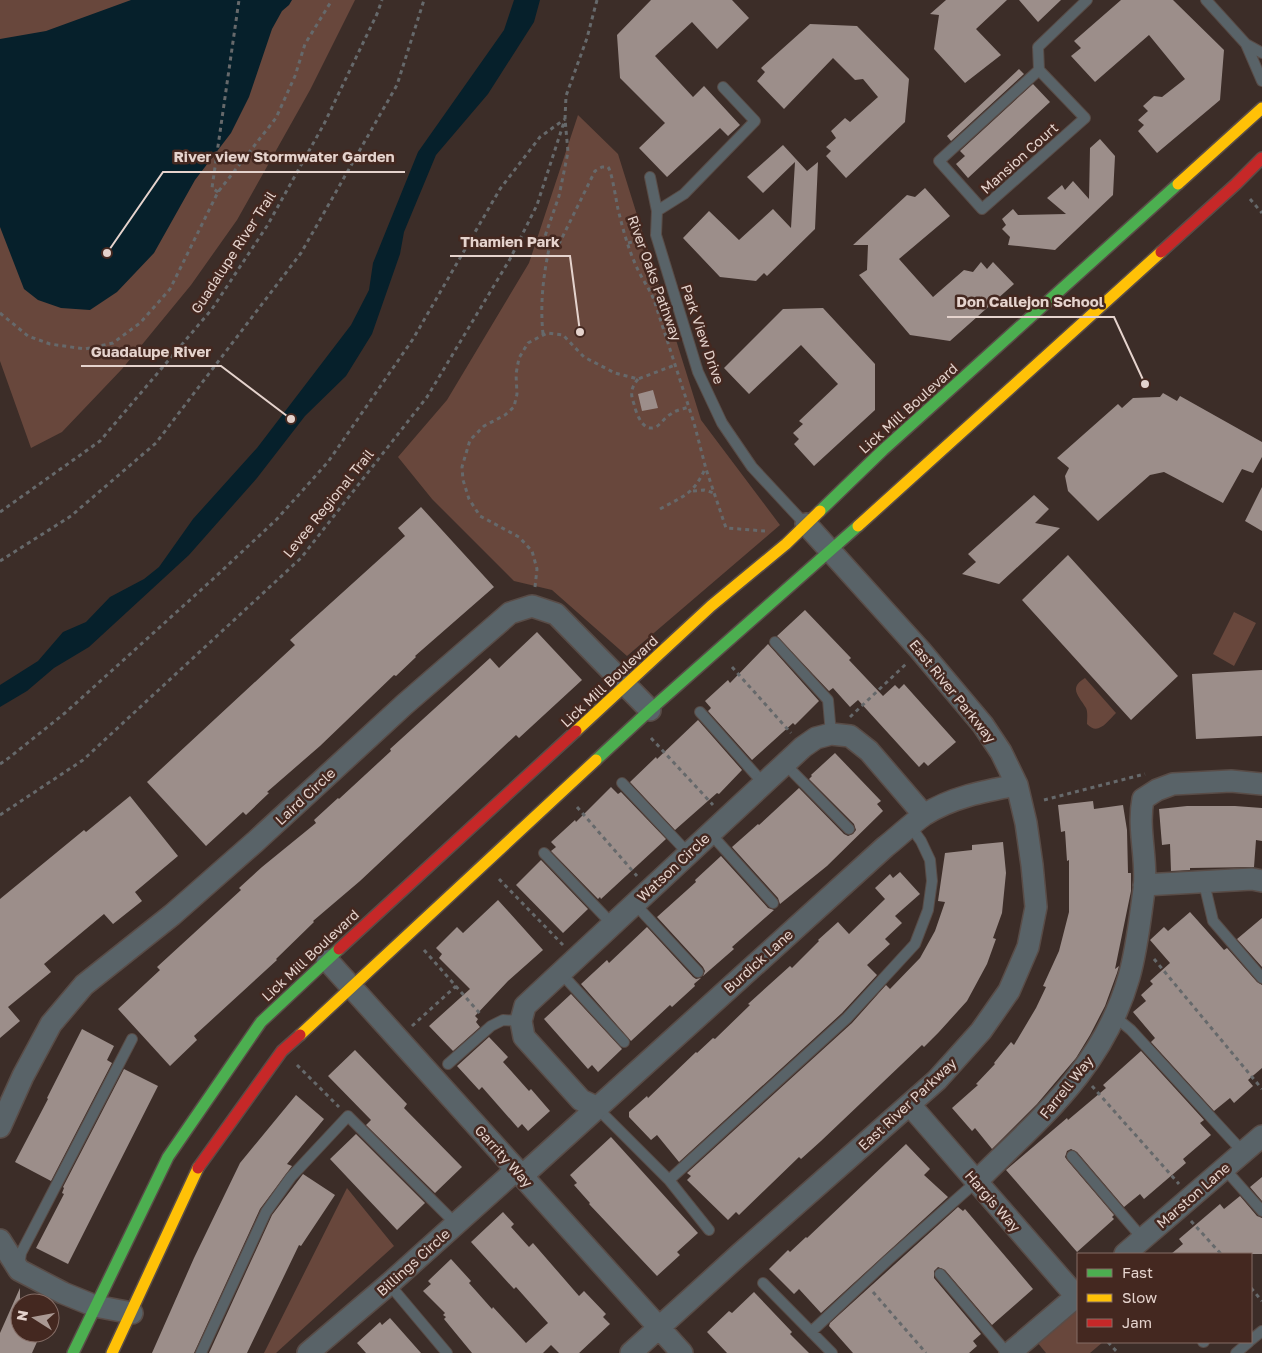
<svg xmlns="http://www.w3.org/2000/svg" width="1262" height="1353" viewBox="0 0 1262 1353" font-family="'Golos Text',sans-serif">
  <style>
    .green { fill: #68473c }
    .water { fill: #06202b }
    .building { fill: #9c8e8a }
    .lines { fill: none; stroke-linecap: round; stroke-linejoin: round }
    .lane-casing { stroke: #594c47; stroke-width: 12 }
    .street-casing { stroke: #594c47; stroke-width: 24 }
    .fast-casing { stroke: #594c47; stroke-width: 14 }
    .slow-casing { stroke: #594c47; stroke-width: 14 }
    .jam-casing { stroke: #594c47; stroke-width: 14 }
    .path { stroke: #66696b; stroke-width: 3; stroke-dasharray: 4 4; stroke-linecap: butt }
    .lane { stroke: #596368; stroke-width: 10 }
    .street { stroke: #596368; stroke-width: 21 }
    .fast { stroke: #4caf50; stroke-width: 11 }
    .slow { stroke: #ffc107; stroke-width: 11 }
    .jam { stroke: #c62828; stroke-width: 11 }
    .labels { text-anchor: middle; dominant-baseline: central; stroke-width: 5; stroke-linejoin: round; paint-order: stroke }
    .street-label { font-size: 14px; fill: #e5d3cd; stroke: #442820 }
    .leader { fill: none; stroke: #e5d3cd; stroke-width: 2 }
    .callout-dot { fill: #e5d3cd; stroke: #442820; stroke-width: 2 }
    .callout-label { font-size: 15px; text-anchor: middle; font-weight: bold; fill: #e5d3cd; stroke: #442820; stroke-width: 5; stroke-linejoin: round; paint-order: stroke }
  </style>
  <rect width="100%" height="100%" fill="#3c2d28"/>
  <!-- green -->
  <path class="green" d="M0 0H355L310 90 237 220 191 285 122 369 62 432 31 448 0 361Z
    M578 115 618 154 701 420 780 525 627 656 552 590 514 581 432 499 398 457 447 400 529 263Z
    M1234 612 1256 623 1234 666 1213 654Z
    M1085 678 1116 713C1107 722 1098 736 1087 724 1087 719 1088 712 1086 708 1079 696 1068 688 1085 678Z
    M347 1188 394 1246 276 1353H264Z
    M1078 1307V1342H1103L1090 1353H1046L1037 1342Z"/>
  <!-- water -->
  <path class="water" d="M131 0H292L289 5 282 11 272 29 249 97 231 133 195 180 154 253 117 292 90 310 61 308 38 300 24 289 0 227V39L46 31Z
    M514 0H540L534 22 488 94 436 155 404 232 400 254 372 334 346 376 305 416 257 478 189 555 89 647 54 668 27 691 0 707V685L38 661 63 632 86 622 110 597 144 579 159 567 193 519 257 448 351 325 369 290 373 263 418 152 504 30Z"/>
  <!-- building -->
  <path class="building" d="M651 0H732L749 18 717 49 692 22 655 56 693 97 704 86 740 125 728 136 720 128 667 177 639 148 665 123 620 78 617 35Z
    M946 0H1007L976 29 1001 55 965 83 934 49 939 15 930 14Z
    M1019 0H1061L1038 22Z
    M1121 0H1173L1224 50 1220 100 1157 153 1138 131 1144 125 1138 120 1148 111 1143 106 1154 96 1162 97 1185 79 1149 35 1095 82 1071 56 1081 48 1074 41Z
    M810 24 857 26 909 79 905 122 846 178 826 156 831 151 826 147 836 138 831 131 845 118 850 122 878 97 863 79 855 80 833 58 784 109 757 81 765 72 761 68Z
    M1019 69 1024 74 951 141 947 136Z
    M1033 84 1050 102 968 178 956 164 965 156 960 151Z
    M1100 139 1115 156 1113 195 1055 250 1008 245 1010 237 1002 229 1006 225 1002 219 1013 209 1018 215 1066 214 1047 198 1062 185 1065 190 1073 181 1089 199 1090 148Z
    M783 145 807 171 818 162 815 229 767 276 764 273 756 281 720 277 683 238 709 211 739 240 773 209 791 228 795 162 763 193 747 177Z
    M925 188 950 216 899 259 933 297 964 270 973 272 981 262 987 269 993 262 1014 284 950 341 910 335 859 275 867 270 868 245H853L907 195 915 197Z
    M823 308 875 364V410L814 466 794 444 799 439 793 433 803 424 799 421 838 384 801 345 749 394 724 368 783 309Z
    M653 390 658 408 642 411 638 394Z
    M1163 393 1177 401 1180 396 1262 442V457L1253 473 1242 469 1223 503 1164 472 1150 475 1098 521 1068 491 1065 476 1069 468 1057 458 1118 404 1122 408 1133 398 1160 397Z
    M1262 487V531L1245 521Z
    M1034 495 1049 509 1035 523 1060 528 999 584 962 574 976 562 968 554Z
    M421 507 494 587 415 656 416 657 396 676 394 675 320 746 267 792 269 793 246 815 243 812 206 846 147 782 295 645 290 640 405 536 398 528Z
    M1068 555 1178 676 1131 720 1022 600Z
    M805 610 851 658 849 660 883 696 895 685 899 689 904 684 956 742 928 766 924 762 919 767 858 700 850 707 833 688 829 691 777 636Z
    M537 632 582 680 519 738 516 735 360 881 313 921 314 922 276 959 277 960 194 1036 197 1040 170 1066 118 1009 160 970 157 967 241 890 239 888 262 867 316 823 314 820 338 798 339 799 391 751 390 749 466 680 490 658 499 668Z
    M768 644 819 701 795 725 793 723 752 760 708 711 711 708 705 701 728 680 730 683Z
    M1262 670V736L1196 739 1192 674Z
    M698 720 742 770 719 794 717 793 675 830 630 782 656 757 657 759Z
    M835 753 881 801 877 804 883 811 827 866 780 904 778 898 732 847 758 824 759 825 799 788 844 834 848 836 853 834 856 830 854 824 809 779 812 776 811 775Z
    M611 787 618 794 621 792 666 839 601 899 600 897 598 899 551 851 556 847 551 842 575 820 576 822Z
    M130 796 178 856 135 892 142 901 113 924 104 914 44 964 51 972 8 1007 20 1021 0 1038V899L84 830 86 832Z
    M1093 801 1094 809 1123 805 1127 830 1128 873H1131V891L1115 969 1119 966 1117 973 1105 1006 1090 1035 1076 1058 1037 1104 992 1149 975 1128 972 1131 952 1108 978 1085 976 1084 995 1064 994 1063 1011 1042 1014 1045 1036 1008 1046 987 1043 986 1059 951 1069 912V860L1067 861 1065 831 1061 832 1058 805Z
    M1187 806H1235L1262 808V841L1256 840 1254 867 1190 868V870L1171 871 1170 844 1162 845 1159 809Z
    M1003 842 1006 873 1002 913 993 938 996 939 987 964 967 1001 939 1032 924 1047 922 1045 821 1141 801 1159 799 1157 739 1215 736 1212 728 1220 687 1180 691 1176 687 1173 852 1023 886 985 890 989 920 958 935 931 945 902 938 901 945 853 972 850V845Z
    M721 856 768 908 774 910 732 947 734 949 703 976 705 971 703 967 657 917 696 882 695 880Z
    M541 860 588 909 563 933 516 885Z
    M900 872 920 894 895 916 902 923 885 939 890 944 867 965 877 975 842 1013 679 1162 657 1135 651 1140 629 1117V1112L647 1096 648 1098 696 1052 697 1053 713 1038 715 1039 750 1005 748 1004 790 966 792 968 819 941 818 940 838 922 849 934 885 899 875 888 890 874 893 878Z
    M498 900 543 950 508 981 475 1016 478 1019 476 1022 480 1027 453 1051 429 1026 470 989 439 958 442 954 436 948 457 927 463 933Z
    M1190 912 1224 950 1227 948 1257 982 1262 985V1068L1248 1080 1253 1086 1234 1103 1230 1098 1214 1111 1151 1042 1155 1038 1133 1012 1146 1001 1141 995 1153 984 1150 981 1170 963 1150 940 1164 927 1168 931Z
    M1262 918V967L1237 939Z
    M647 927 693 977 696 979 701 978 694 984 695 986 672 1007 670 1005 631 1041 581 984 607 960 609 963Z
    M571 994 622 1049 598 1072 592 1065 588 1069 544 1019Z
    M82 1029 114 1046 107 1060 112 1063 51 1181 15 1162 48 1099 47 1098Z
    M489 1037 508 1057 503 1062 529 1091 531 1089 550 1111 528 1131 522 1124 518 1128 482 1087 479 1090 457 1066Z
    M355 1050 407 1104 404 1108 462 1167 435 1193 366 1125 371 1120 328 1076Z
    M1141 1051 1204 1120 1200 1123 1211 1135 1183 1159 1186 1163 1144 1199 1140 1194 1124 1207 1077 1152 1071 1149 1067 1151 1065 1157 1067 1160 1114 1215 1112 1217 1114 1219 1077 1252 1006 1170 1067 1118 1068 1120 1106 1088 1103 1085Z
    M124 1069 158 1086 68 1264 36 1248 64 1194 62 1193 64 1188 63 1187Z
    M296 1095 324 1119 287 1164 292 1166 260 1209 194 1353H152L194 1258 240 1163Z
    M356 1134 425 1203 397 1230 330 1159Z
    M611 1137 698 1233 677 1252 680 1255 657 1276 589 1204 590 1203 574 1185 577 1183 570 1175Z
    M906 1144 930 1169 924 1175 948 1197 821 1313 799 1289 794 1294 769 1269 788 1250 790 1252 806 1237 807 1238Z
    M303 1174 335 1195 301 1246 299 1245 247 1353H209L272 1215Z
    M1262 1177V1201L1250 1187Z
    M1240 1196 1257 1216 1262 1218V1254H1171L1183 1244 1179 1239 1220 1204 1224 1209Z
    M958 1207 963 1211 965 1209 1033 1289 992 1325 945 1270 938 1267 934 1271V1278L981 1334 973 1341 977 1346 969 1353H853L829 1326 830 1323Z
    M503 1212 514 1224 511 1227 529 1247 533 1243 579 1296 584 1291 606 1314 603 1317 610 1324 579 1353H559L551 1345 543 1353H472L444 1319 446 1317 443 1315 445 1313 423 1291 431 1284 428 1281 451 1259 471 1281 469 1283 492 1309 493 1307 526 1343 548 1323 516 1287 514 1289 471 1242Z
    M20 1288V1333H41L32 1353H0V1333Z
    M754 1292 792 1332 790 1334 809 1353H727L707 1332 729 1311 732 1313Z
    M390 1318 421 1353H366L357 1343 380 1322 382 1325Z"/>
  <g class="lines">
    <!-- lane casing -->
    <g class="lane-casing">
      <path id="lane" d="M1206 0 1246 44 1262 81
        M1246 44 1262 53
        M1039 70 939 161 982 209 1085 118 1039 70 1038 47 1087 0
        M650 177 657 211 656 235 698 372 722 423 752 467 805 524
        M657 211 684 194 755 121 723 87
        M775 642 828 700 831 734
        M700 712 763 783
        M785 764 849 829
        M622 783 688 853
        M710 833 773 903
        M544 853 612 924
        M1204 883 1213 921 1262 978
        M634 903 698 972
        M560 972 624 1042
        M1114 1016 1131 1030 1243 1152
        M448 1064 491 1026 503 1020 521 1021
        M596 1107 669 1180 709 1230
        M1072 1156 1143 1239
        M1224 1168 1262 1211
        M669 1180 847 1018 915 944 928 910 932 881 930 860 921 841 911 827
        M19 1266 21 1253 132 1039
        M940 1274 1007 1353
        M763 1283 832 1353
        M389 1284 447 1353
        M811 1332 888 1260 976 1182
        M1251 1340 1262 1331
        M1203 1342H1204
        M201 1353 266 1212 291 1177 348 1116 456 1224
        M1236 1353 1249 1342"/>
    </g>
    <!-- street casing -->
    <g class="street-casing">
      <path id="street" d="M1144 885 1252 879 1262 881
        M327 960 682 1353
        M910 1105 1076 1296
        M596 1107 581 1100 524 1037 521 1021 525 1006 803 747 816 738 831 734 850 736 869 751 924 815
        M0 1127 23 1076 51 1024 84 985 172 915 255 842 405 704 510 613 532 606 556 614 650 710
        M522 1176 885 847C898 837 911 824 924 815 952 797 985 791 1017 785
        M976 1182C1040 1118 1103 1068 1129 977 1137 949 1140 919 1144 890 1148 860 1137 830 1143 799L1157 790 1173 784 1231 781 1262 784
        M0 1240 19 1270 63 1293 95 1306 132 1313
        M1125 1254 1262 1136
        M308 1353 389 1284 516 1170
        M631 1353 740 1254 937 1080 981 1031 1009 991 1028 947 1036 907 1032 865 1026 823 1017 785 1001 752 983 725 920 650 806 524
        M1010 1353 1078 1295"/>
    </g>
    <!-- fast casing -->
    <g class="fast-casing">
      <path id="fast" d="M820 511 883 450 1178 184
        M596 760 650 710 858 526
        M73 1353 168 1157 261 1022 339 949"/>
    </g>
    <!-- slow casing -->
    <g class="slow-casing">
      <path id="slow" d="M1178 184 1262 108
        M858 526 1161 252
        M576 731 711 606 786 544 820 511
        M300 1035 596 760
        M112 1353 198 1168"/>
    </g>
    <!-- jam casing -->
    <g class="jam-casing">
      <path id="jam" d="M1161 252 1236 184 1262 158
        M339 949 576 731
        M198 1168 282 1051 300 1035"/>
    </g>
    <!-- path -->
    <path class="path" d="M597 0 587 38 566 96 565 119 568 152 559 196 543 242 546 248 552 249 558 246 595 171 602 167H608C612 172 616 200 618 209 623 230 629 252 639 272 644 282 650 290 654 300L694 423 706 469 726 528 765 531
      M218 192 212 188 239 0
      M1250 199 1262 213
      M628 243 644 239
      M0 313 28 336 50 344 85 349 113 343 140 323 170 289 218 192 276 118 295 76 305 44 332 0
      M543 334C540 305 543 277 549 249
      M638 379C631 388 630 393 634 404 636 413 643 433 656 427 661 424 665 417 671 414 676 410 683 409 689 407
      M693 491 704 490 714 493
      M660 509C685 495 693 495 706 467
      M0 512 100 441 212 309 267 226 324 124 377 14 382 0
      M0 561 71 516 156 443 301 253 397 85 424 0
      M535 587 537 569 532 551 519 537 480 516 469 499 463 480 462 467 470 440 484 426 505 415 514 407 517 394 516 374 519 358 528 343 547 333 563 335 584 357 615 373 638 379 675 365
      M732 667 791 733
      M850 717 907 663
      M651 738 713 805
      M0 764 10 757 65 713 213 579 277 519 328 462 413 339 500 189 540 137 565 119
      M1044 800 1145 774
      M577 807 637 876
      M0 815 83 760 301 558 427 397 510 259 537 205 565 119
      M499 879 563 945
      M424 950 482 1016
      M1154 959 1262 1089
      M412 1026 456 986
      M297 1065 339 1107
      M1092 1086 1179 1184
      M1191 1221 1221 1254
      M1251 1288 1262 1301
      M873 1292 926 1353
      M1108 1342 1118 1353"/>
    <!-- lane -->
    <use href="#lane" class="lane"/>
    <!-- street -->
    <use href="#street" class="street"/>
    <!-- fast -->
    <use href="#fast" class="fast"/>
    <!-- slow -->
    <use href="#slow" class="slow"/>
    <!-- jam -->
    <use href="#jam" class="jam"/>
  </g>
  <g class="labels">
    <!-- street labels -->
    <g class="street-label">
      <text transform="translate(1019 158) rotate(-42)">Mansion Court</text>
      <text transform="translate(233 252) rotate(-57)">Guadalupe River Trail</text>
      <text transform="translate(655 278) rotate(70)">River Oaks Pathway</text>
      <text transform="translate(703 334) rotate(71)">Park View Drive</text>
      <text transform="translate(908 408) rotate(-42)">Lick Mill Boulevard</text>
      <text transform="translate(328 503) rotate(-51)">Levee Regional Trail</text>
      <text transform="translate(609 681) rotate(-43)">Lick Mill Boulevard</text>
      <text transform="translate(953 691) rotate(51)">East River Parkway</text>
      <text transform="translate(305 796) rotate(-43)">Laird Circle</text>
      <text transform="translate(673 867) rotate(-43)">Watson Circle</text>
      <text transform="translate(310 955) rotate(-43)">Lick Mill Boulevard</text>
      <text transform="translate(758 961) rotate(-42)">Burdick Lane</text>
      <text transform="translate(1066 1087) rotate(-51)">Farrell Way</text>
      <text transform="translate(907 1104) rotate(-43)">East River Parkway</text>
      <text transform="translate(504 1156) rotate(48)">Garrity Way</text>
      <text transform="translate(1193 1195) rotate(-41)">Marston Lane</text>
      <text transform="translate(993 1201) rotate(49)">Hargis Way</text>
      <text transform="translate(413 1262) rotate(-42)">Billings Circle</text>
    </g>
  </g>
  <!-- callouts -->
  <path class="leader" d="M107 253L163 172H405M580 332L570 256H450M1145 384L1114 317H947M291 419L221 366H81"/>
  <g class="callout-dot">
    <circle cx="107" cy="253" r="5"/>
    <circle cx="580" cy="332" r="5"/>
    <circle cx="1145" cy="384" r="5"/>
    <circle cx="291" cy="419" r="5"/>
  </g>
  <g class="callout-label">
    <text x="284" y="162">River view Stormwater Garden</text>
    <text x="510" y="247">Thamien Park</text>
    <text x="1030" y="307">Don Callejon School</text>
    <text x="151" y="357">Guadalupe River</text>
  </g>
  <!-- legend -->
  <rect x="1077" y="1253" width="175" height="90" fill="#442820" stroke="#846c65"/>
  <rect x="1087" y="1269" width="25" height="8" fill="#4caf50" stroke="#846c65"/>
  <text x="1122" y="1278" font-size="15" fill="#e5d3cd">Fast</text>
  <rect x="1087" y="1294" width="25" height="8" fill="#ffc107" stroke="#846c65"/>
  <text x="1122" y="1303" font-size="15" fill="#e5d3cd">Slow</text>
  <rect x="1087" y="1319" width="25" height="8" fill="#c62828" stroke="#846c65"/>
  <text x="1122" y="1328" font-size="15" fill="#e5d3cd">Jam</text>
  <!-- north arrow -->
  <g transform="translate(35 1318) rotate(281)"><circle r="24" fill="#442820" stroke="#846c65"/>
  <path d="M0-4L9 19L0 12L-9 19Z" fill="#aa9993"/>
  <text y="-8" font-size="14" font-weight="bold" text-anchor="middle" fill="#e5d3cd">N</text>
  </g>
</svg>
